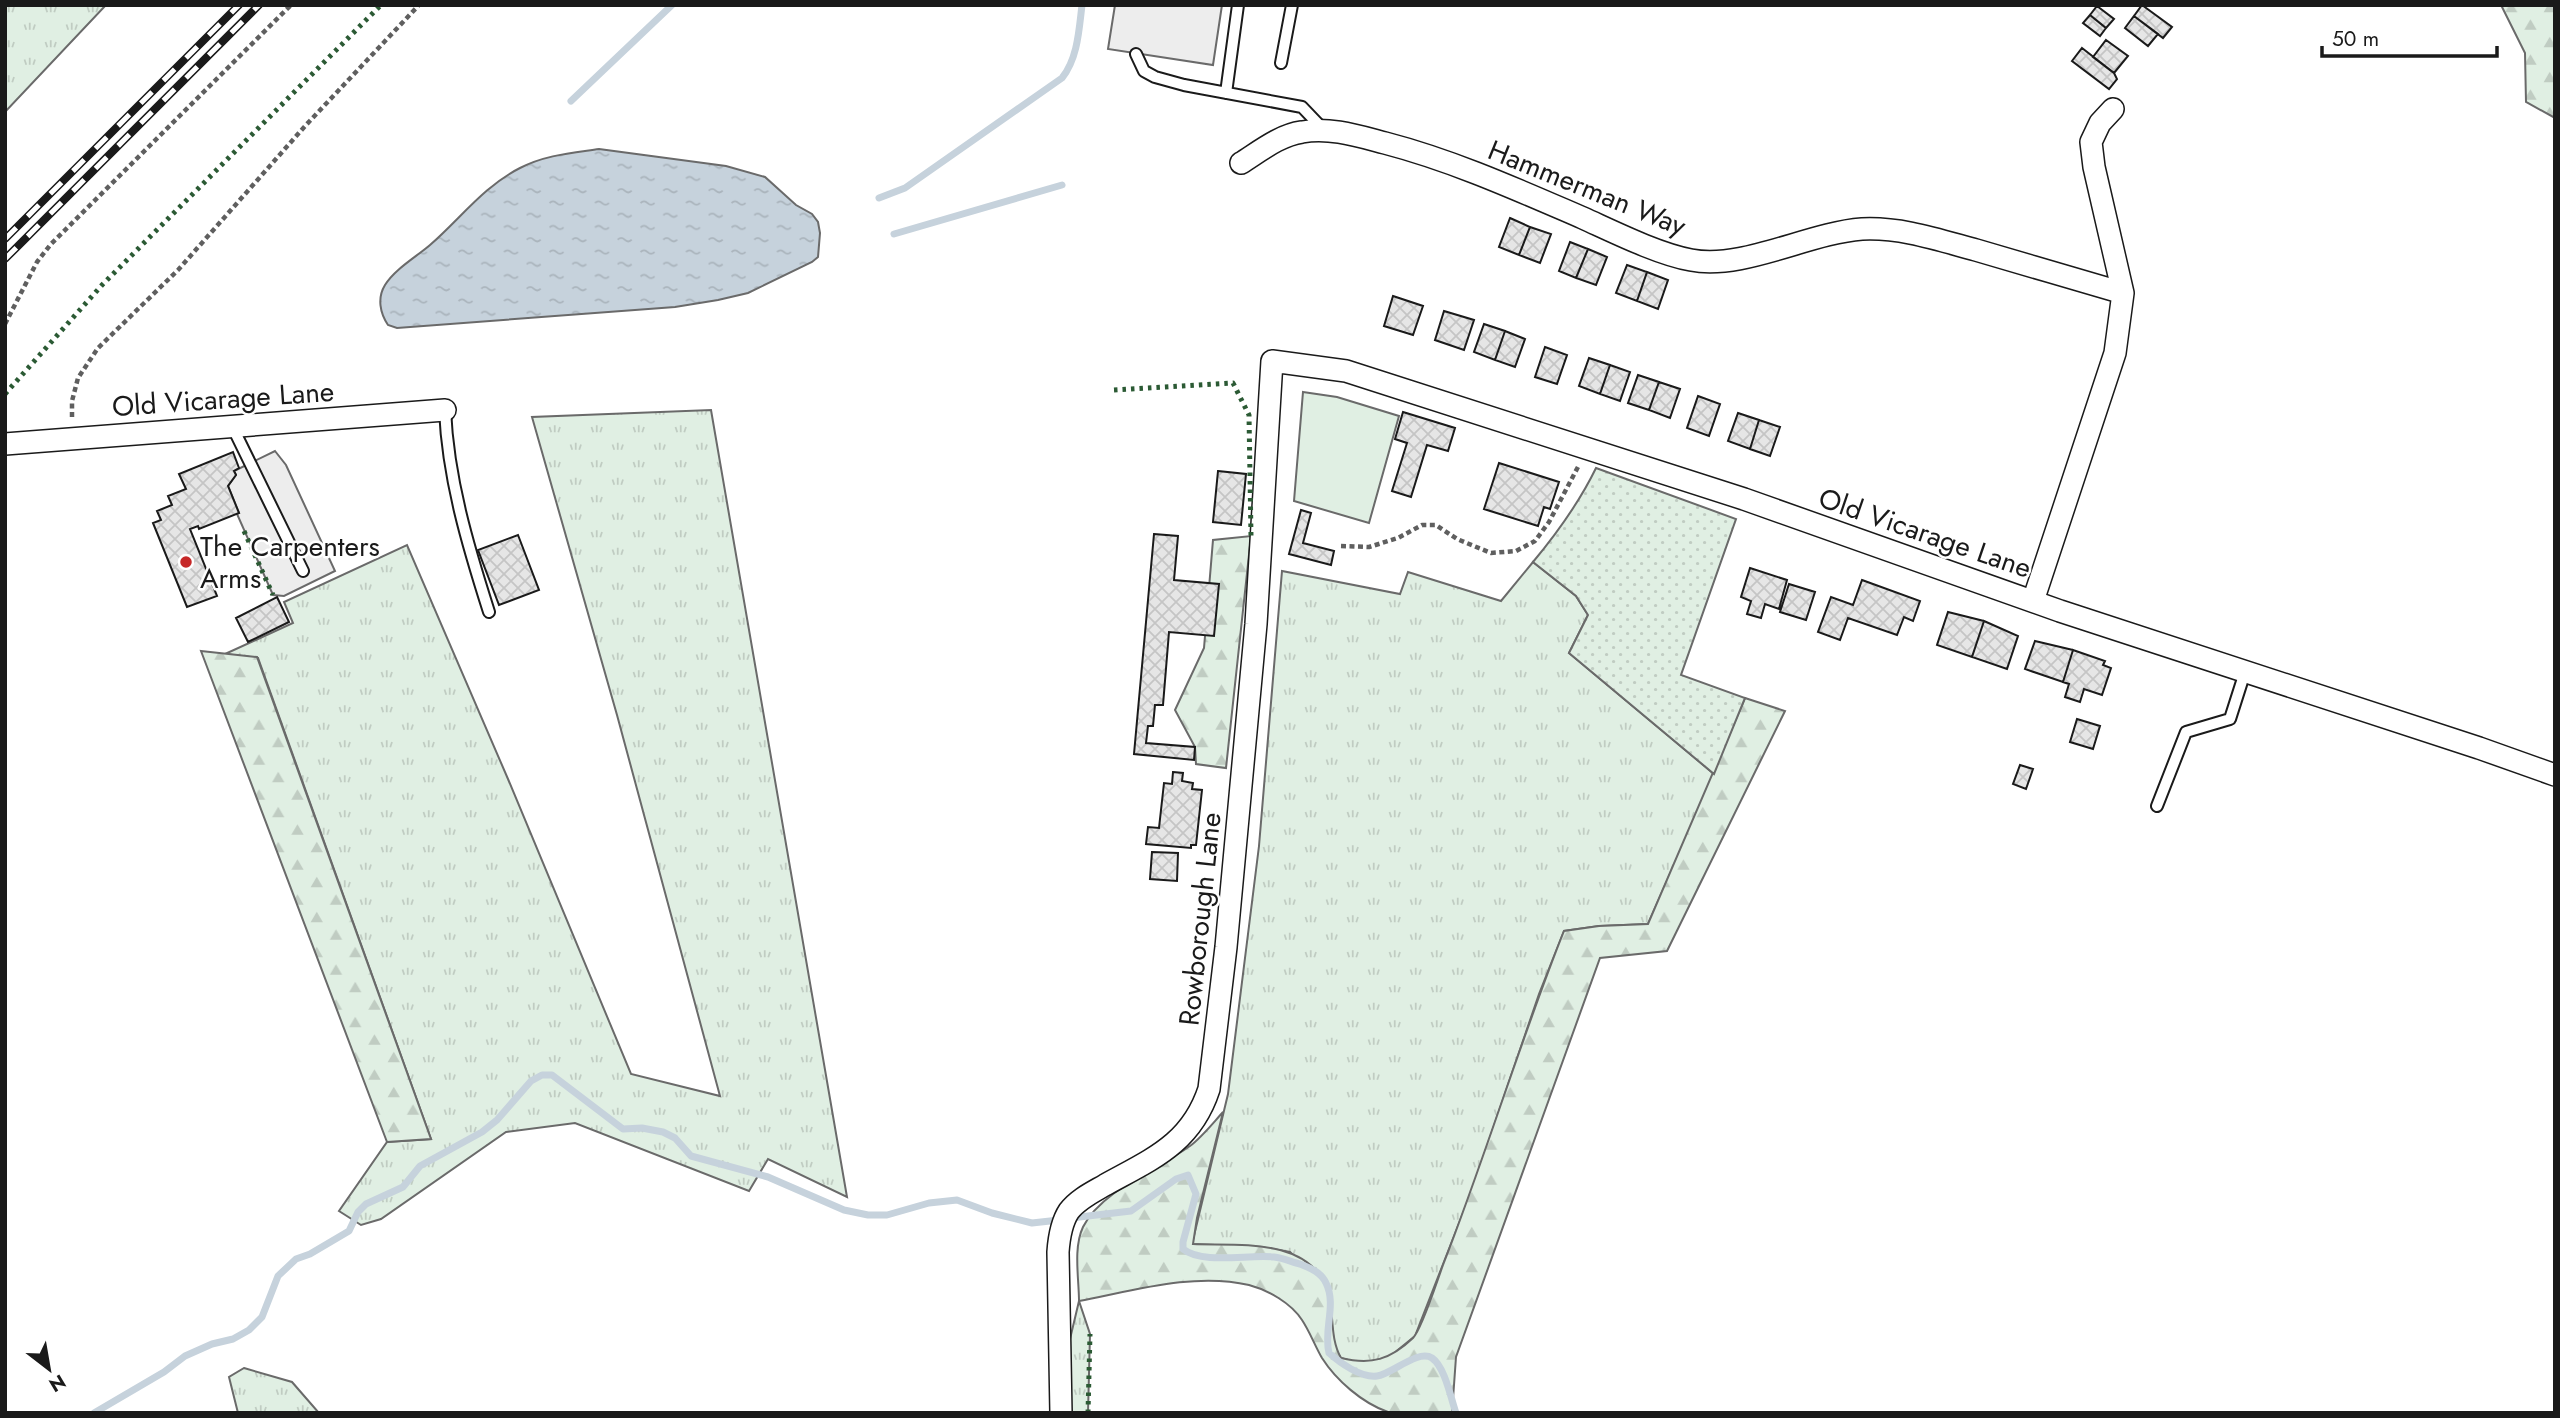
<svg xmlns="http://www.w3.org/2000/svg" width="2560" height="1418" viewBox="0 0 2560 1418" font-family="Jost,sans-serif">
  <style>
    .grass { fill: url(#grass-tufts); stroke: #6a6a6a; stroke-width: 2 }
    .forest { fill: url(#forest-firs); stroke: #6a6a6a; stroke-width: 2 }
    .garden { fill: url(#garden-dots); stroke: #6a6a6a; stroke-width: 2 }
    .pitch { fill: #e0efe3; stroke: #6a6a6a; stroke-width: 2 }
    .parking { fill: #ededed; stroke: #6a6a6a; stroke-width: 2 }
    .water { fill: url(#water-ripples); stroke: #6a6a6a; stroke-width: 2 }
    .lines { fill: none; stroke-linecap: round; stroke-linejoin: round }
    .stream { stroke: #c6d2dc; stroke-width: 7 }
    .building { fill: url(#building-cross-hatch); stroke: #1a1a1a; stroke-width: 2 }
    .service-casing { stroke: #1a1a1a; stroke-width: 14 }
    .minor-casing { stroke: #1a1a1a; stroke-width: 24 }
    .path { stroke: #5f5f5f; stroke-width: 4.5; stroke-dasharray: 5 3.5; stroke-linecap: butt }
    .service { stroke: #fff; stroke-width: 10 }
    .minor { stroke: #fff; stroke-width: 21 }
    .rail-casing { stroke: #1a1a1a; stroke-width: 8 }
    .rail { stroke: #fff; stroke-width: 5; stroke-dasharray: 16; stroke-linecap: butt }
    .hedge { stroke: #2b5a34; stroke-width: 5; stroke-dasharray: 3.5 5; stroke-linecap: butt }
    .poi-dot { fill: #c62828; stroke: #fff; stroke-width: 2.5 }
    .labels { text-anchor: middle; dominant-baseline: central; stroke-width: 5; stroke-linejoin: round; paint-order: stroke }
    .street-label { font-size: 28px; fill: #1a1a1a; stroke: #fff }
    .poi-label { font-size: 28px; fill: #1a1a1a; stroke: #fff; text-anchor: start }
  </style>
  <defs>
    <pattern id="grass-tufts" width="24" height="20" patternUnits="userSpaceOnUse" patternTransform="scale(1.75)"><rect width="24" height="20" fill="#e0efe3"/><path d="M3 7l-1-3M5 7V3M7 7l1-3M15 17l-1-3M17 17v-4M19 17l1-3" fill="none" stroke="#c0ccc2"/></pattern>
    <pattern id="forest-firs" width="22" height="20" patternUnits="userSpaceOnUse" patternTransform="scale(1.75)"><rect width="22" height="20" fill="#e0efe3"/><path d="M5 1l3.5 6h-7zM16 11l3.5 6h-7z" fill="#c0ccc2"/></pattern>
    <pattern id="garden-dots" width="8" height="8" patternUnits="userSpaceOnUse" patternTransform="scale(1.75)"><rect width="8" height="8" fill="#e0efe3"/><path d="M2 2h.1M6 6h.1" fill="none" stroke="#c0ccc2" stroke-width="1.8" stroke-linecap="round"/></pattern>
    <pattern id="water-ripples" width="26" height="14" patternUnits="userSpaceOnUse" patternTransform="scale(1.75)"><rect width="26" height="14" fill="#c6d2dc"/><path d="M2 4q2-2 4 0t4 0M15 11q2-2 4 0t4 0" fill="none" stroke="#aab4bc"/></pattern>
    <pattern id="building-cross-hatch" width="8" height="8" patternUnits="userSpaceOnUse" patternTransform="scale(1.75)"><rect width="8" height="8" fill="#e6e6e6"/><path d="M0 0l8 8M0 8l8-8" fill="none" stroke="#c5c5c5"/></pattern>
  </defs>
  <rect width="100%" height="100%" fill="#fff"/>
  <!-- grass -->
  <path class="grass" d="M5 5H106L5 112Z
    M711 410 847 1197 768 1159 749 1191 575 1123 506 1132 381 1219 361 1225 339 1211 387 1142 431 1139 258 658 225 654 293 623 284 602 407 545 508 779 631 1074 720 1096 617 715 532 417Z
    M1533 562 1576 596 1588 615 1569 653 1714 774 1648 924 1599 926 1564 931 1539 994 1472 1190 1415 1336 1388 1358 1359 1363 1341 1358 1335 1349 1327 1289 1290 1252 1261 1247 1192 1244 1228 1094 1259 846 1282 571 1400 594 1408 572 1501 601Z
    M1079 1301 1090 1334 1088 1413H1071L1070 1339Z
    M244 1368 292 1382 319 1413H238L229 1377Z"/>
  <!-- forest -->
  <path class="forest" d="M2501 5H2555V118L2526 102 2525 53Z
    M1251 536 1226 768 1196 764 1195 747 1175 710 1204 648 1213 540Z
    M201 651 257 657 431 1139 387 1142Z
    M1745 698 1785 711 1667 951 1600 958 1456 1357 1452 1413C1437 1413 1400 1416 1388 1412 1362 1403 1336 1380 1322 1358 1315 1346 1310 1332 1302 1320 1291 1303 1268 1290 1249 1285 1194 1272 1132 1291 1079 1301 1079 1279 1073 1248 1083 1227 1101 1191 1158 1169 1190 1146 1202 1137 1213 1123 1223 1112L1197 1218 1193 1244C1237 1246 1308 1237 1327 1289 1335 1312 1329 1337 1341 1358 1371 1365 1390 1360 1413 1338 1422 1329 1437 1281 1443 1265 1486 1155 1520 1041 1564 931L1599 926 1648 924Z"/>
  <!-- garden -->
  <path class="garden" d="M1596 468 1736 519 1681 675 1745 698 1714 774 1569 653 1588 615 1576 596 1533 562C1558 532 1579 503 1596 468Z"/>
  <!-- pitch -->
  <path class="pitch" d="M1303 392 1337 397 1399 416 1369 523 1294 501Z"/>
  <!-- parking -->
  <path class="parking" d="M1115 5H1222L1213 65 1108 49Z
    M275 451 286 465 335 571 284 596 273 595 237 514 239 513 228 486 236 475 234 471Z"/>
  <!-- water -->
  <path class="water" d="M599 149 726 166 765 177 796 205 812 214 818 222 820 233 818 257 812 262 748 293 718 300 675 307 397 328 388 325C380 313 377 298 385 285 395 269 416 257 430 245 460 219 484 186 520 168 545 155 572 153 599 149Z"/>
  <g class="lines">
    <!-- stream -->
    <path class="stream" d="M571 101 672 5
      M879 198 905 188 1062 78C1078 58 1079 29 1082 5
      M894 234 1062 185
      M1071 1218 1131 1211 1176 1179 1188 1175 1196 1194 1183 1242V1249C1203 1265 1249 1254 1274 1257 1283 1258 1292 1262 1300 1264 1310 1268 1321 1272 1326 1283 1337 1305 1323 1330 1329 1353 1340 1363 1361 1378 1377 1376 1392 1374 1418 1349 1432 1358 1445 1367 1451 1399 1456 1413
      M94 1413 164 1372 185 1356 212 1344 233 1339 249 1330 262 1317 278 1276 296 1259 310 1254 349 1231 358 1212 366 1204 403 1187 420 1166 482 1132 497 1120 531 1081 542 1075H552L623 1129 642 1128 663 1132 675 1138 691 1156 768 1177 844 1210 868 1215H887L929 1203 957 1200 992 1213 1032 1223 1059 1220"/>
  </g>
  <!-- building -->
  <path class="building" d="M2142 5 2172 27 2163 38 2134 16Z
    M2097 6 2114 19 2106 28 2090 15Z
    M2090 15 2106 28 2100 36 2083 23Z
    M2134 16 2158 34 2148 46 2125 28Z
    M2106 40 2128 56 2114 73 2093 57Z
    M2082 48 2114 73 2117 79 2109 89 2072 61Z
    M1510 218 1530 227 1519 255 1499 247Z
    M1530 227 1551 234 1540 263 1519 255Z
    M1570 242 1588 249 1576 278 1559 271Z
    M1588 249 1607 257 1596 285 1576 278Z
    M1627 265 1647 272 1637 301 1616 293Z
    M1647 272 1668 280 1658 309 1637 301Z
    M1393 296 1423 306 1413 335 1384 326Z
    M1444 311 1474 320 1464 350 1435 340Z
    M1484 324 1505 331 1495 360 1474 352Z
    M1505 331 1525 339 1515 367 1495 360Z
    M1545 347 1567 355 1557 384 1535 377Z
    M1589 358 1610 365 1600 394 1579 386Z
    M1610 365 1630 372 1620 401 1600 394Z
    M1638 375 1659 382 1649 410 1628 403Z
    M1659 382 1680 389 1670 418 1649 410Z
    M1698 396 1720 404 1709 436 1687 428Z
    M1403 412 1455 428 1448 451 1427 445 1411 497 1392 491 1407 443 1395 439Z
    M1738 413 1759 420 1750 449 1728 441Z
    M1759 420 1780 427 1770 456 1750 449Z
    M233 452 239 468 234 471 236 475 228 486 239 513 199 529 198 526 190 529 217 596 187 607 153 523 161 520 157 511 172 505 168 496 186 489 179 474Z
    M1499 463 1559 482 1550 509 1544 507 1538 526 1484 509Z
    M1218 471 1246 474 1241 525 1213 522Z
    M1301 510 1311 513 1303 543 1334 551 1331 565 1289 554Z
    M1154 534 1178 536 1174 580 1219 584 1214 636 1169 632 1163 705H1155L1153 726H1148L1146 743 1195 747 1194 760 1134 754Z
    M518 535 539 590 499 605 478 550Z
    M1750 568 1787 580 1779 609 1765 604 1761 618 1747 614 1751 601 1741 597Z
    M1862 580 1920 601 1913 621 1904 617 1897 635 1848 618 1840 640 1818 632 1831 597 1853 605Z
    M1789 584 1815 592 1806 620 1780 612Z
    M277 597 289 622 248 642 236 618Z
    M1948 612 1984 621 1972 657 1937 645Z
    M1984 621 2018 636 2007 669 1972 657Z
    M2035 641 2073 650 2063 682 2025 669Z
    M2073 650 2105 661 2103 665 2111 668 2102 695 2084 689 2080 702 2065 697 2069 684 2063 682Z
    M2077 719 2100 726 2093 749 2070 742Z
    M2020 765 2033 769 2026 789 2013 784Z
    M1173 772 1183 773 1182 781 1193 783 1192 789 1202 790 1196 845H1191V848L1146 844 1148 827 1159 828 1164 783 1172 784Z
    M1152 852 1178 853 1177 881 1150 879Z"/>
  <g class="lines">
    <!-- service casing -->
    <g class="service-casing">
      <path id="service" d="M1136 54 1144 71 1155 77 1184 85 1302 107 1323 129
        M1281 63 1292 5
        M1226 93 1238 5
        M445 410C448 479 468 546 489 612
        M232 426 303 571
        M2157 806 2186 732 2230 719 2245 672"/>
    </g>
    <!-- minor casing -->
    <g class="minor-casing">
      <path id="minor" d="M1241 163C1260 151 1280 135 1302 132 1330 127 1358 136 1385 143 1454 161 1518 190 1583 218 1614 232 1658 254 1691 260 1743 270 1808 233 1862 229 1901 227 1939 240 1976 250 2025 264 2074 279 2123 293
        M5 444 445 410
        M2033 601 2115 353 2123 293 2094 167 2091 142 2100 123 2113 109
        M1061 1413 1058 1252C1059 1238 1061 1223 1069 1211 1078 1199 1093 1192 1105 1185 1152 1159 1191 1144 1209 1089L1226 947 1256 624 1272 361 1346 371 1744 499 2060 611 2479 748 2555 775"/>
    </g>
    <!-- path -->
    <path class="path" d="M5 324 37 262 51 244 291 5
      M72 417V401L78 378 98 348 178 270 306 125 419 5
      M1341 546 1369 547 1398 538 1422 525H1436L1457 539 1491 553 1516 551 1535 541 1549 522 1579 465"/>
    <!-- service -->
    <use href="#service" class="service"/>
    <!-- minor -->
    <use href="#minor" class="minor"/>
    <!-- rail casing -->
    <g class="rail-casing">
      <path id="rail" d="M5 239 239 5
        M5 259 259 5"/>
    </g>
    <!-- rail -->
    <use href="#rail" class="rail"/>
    <!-- hedge -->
    <path class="hedge" d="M1114 390 1233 383 1249 415 1251 536
      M5 394 102 285 381 5
      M244 531 273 595
      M1088 1413 1090 1334"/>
  </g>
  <!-- markers -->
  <circle class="poi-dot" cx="186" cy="562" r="7"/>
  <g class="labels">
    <!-- street labels -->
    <g class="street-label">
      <text transform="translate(1587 188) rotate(22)">Hammerman Way</text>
      <text transform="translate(223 399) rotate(-4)">Old Vicarage Lane</text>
      <text transform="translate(1925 533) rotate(19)">Old Vicarage Lane</text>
      <text transform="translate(1200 919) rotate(-84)">Rowborough Lane</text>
    </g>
    <!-- poi labels -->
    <g class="poi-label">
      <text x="200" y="546">The Carpenters<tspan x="200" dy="32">Arms</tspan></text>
    </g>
  </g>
  <!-- border -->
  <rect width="2560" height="1418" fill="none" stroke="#1a1a1a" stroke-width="14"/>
  <!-- north arrow -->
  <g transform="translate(49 1369) rotate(149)" stroke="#ffffff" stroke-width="5" paint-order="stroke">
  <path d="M0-5L12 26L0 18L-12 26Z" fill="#1a1a1a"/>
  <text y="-10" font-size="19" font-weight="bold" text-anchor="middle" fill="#1a1a1a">N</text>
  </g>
  <!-- scale -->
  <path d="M2322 46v10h175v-10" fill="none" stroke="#1a1a1a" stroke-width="3.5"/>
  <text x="2332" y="46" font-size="21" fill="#1a1a1a" stroke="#ffffff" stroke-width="5" paint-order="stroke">50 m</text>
</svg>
